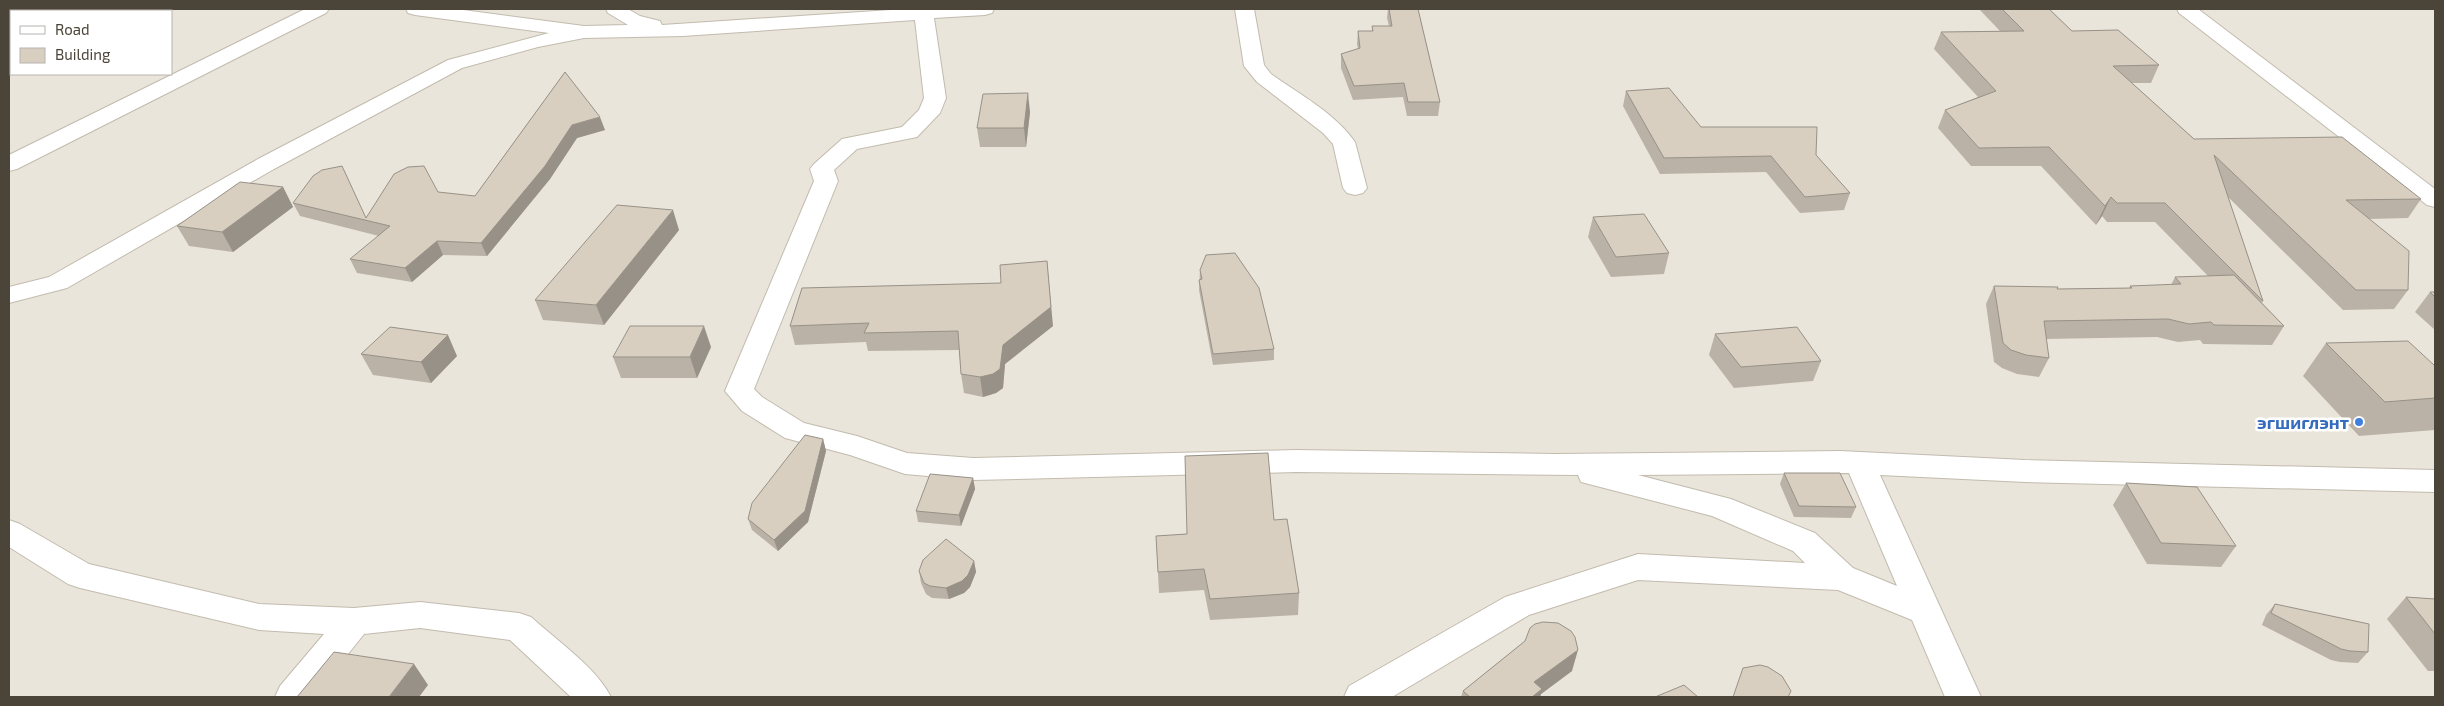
<svg xmlns="http://www.w3.org/2000/svg" width="2444" height="706" viewBox="0 0 2444 706" font-family="'Exo 2',sans-serif">
  <style>
    .residential { fill: #eae5da; fill-rule: evenodd }
    .lines { fill: none; stroke-linecap: round; stroke-linejoin: round }
    .street-casing { stroke: #c2bbae; stroke-width: 2 }
    .street { fill: #fff; fill-rule: evenodd }
    .wall { fill: #bab2a6 }
    .shaded-wall { fill: #979187 }
    .building { fill: #d8cfc1; stroke: #979187 }
    .shop-dot { fill: #3f7fe0; stroke: #fff; stroke-width: 2 }
    .labels { text-anchor: middle; dominant-baseline: central; stroke-width: 5; stroke-linejoin: round; paint-order: stroke }
    .shop-label { font-size: 18px; font-weight: bold; fill: #366cbe; stroke: #fff; text-anchor: end }
  </style>
  <rect width="100%" height="100%" fill="#f6f3ec"/>
  <!-- residential -->
  <path class="residential" d="M9 9H2435V697H9ZM11 11H171V74H11Z"/>
  <g class="lines">
    <!-- street casing -->
    <g class="street-casing">
      <path id="street" d="M305 9H329L326 13 17 169 9 171V155Z
        M406 9H456L584 26 628 25 608 13 606 9H628L640 16 660 21 662 25 906 9H994L992 13 985 15 934 18 946 98 940 113 917 137 857 149 834 170 838 181 754 389 762 397 804 423 857 436 907 453 973 458 1296 450 1556 454 1840 451 2025 460 2435 470V492L2025 482 1880 475 1981 697H1945L1912 620 1838 590 1638 580 1529 615 1392 697H1344L1349 686 1505 597 1638 554 1805 563 1793 551 1712 516 1581 482 1578 475 1296 472 973 480 905 474 850 455 785 438 742 411 725 391 814 181 810 169 814 164 842 139 902 127 919 110 924 98 915 20 683 36 584 38 538 47 462 68 274 169 67 288 9 303V287L49 277 258 159 448 60 549 33 415 15 408 13ZM1849 473 1897 586 1853 568 1815 533 1731 499 1638 475Z
        M1235 9H1254L1264 65 1271 74C1299 94 1335 113 1355 142L1367 188 1363 193 1355 195 1347 193 1343 188 1333 144 1323 133 1257 82 1244 66Z
        M2177 9H2198L2435 189V207L2427 205 2179 13Z
        M9 520 20 524 89 564 259 604 354 608 420 602 519 613 531 617C556 640 596 667 611 697H571L510 640 420 628 364 634 314 697H275L280 686 324 634 259 630 80 588 68 584 9 547Z"/>
    </g>
    <!-- street -->
    <use href="#street" class="street"/>
  </g>
  <!-- wall -->
  <path class="wall" d="M1388 9H1418L1440 102 1438 116H1407L1403 97 1353 100 1341 68V54L1358 49 1357 44 1358 31H1372V26H1389L1387 18Z
    M1979 9H2049L2072 31 2159 65 2151 83H2132L2194 139 2421 199 2408 218 2369 219 2408 290 2394 309 2343 310 2228 197 2263 301 2262 303 2284 326 2272 345 2203 344 2200 340 2178 342 2157 337 2046 339 2049 358 2039 377 2017 374 2002 368 1994 362 1986 304 1994 286 2057 289 2129 288 2130 286 2171 285 2175 277 2208 276 2155 222H2107L2102 216 2096 225 2041 166H1971L1938 128 1945 110 1978 97 1934 49 1941 32 2000 31Z
    M565 72 605 130 577 138 550 179 487 256 443 255 412 282 357 273 350 259 379 236 300 216 293 203 366 218 475 196Z
    M1626 91 1701 127 1816 155 1850 193 1844 210 1800 213 1766 172 1660 174 1623 106Z
    M1030 112 1026 147H980L977 128Z
    M283 187 293 207 233 252 189 246 177 226Z
    M1593 217 1669 253 1664 274 1611 277 1588 237Z
    M679 230 604 325 543 320 535 300Z
    M1200 270 1274 349V360L1213 365 1199 290Z
    M802 288 1053 326 1005 364 1003 388 996 393 983 397 964 393 961 374 959 350 868 351 866 342 795 345 790 326Z
    M2430 292H2435V330L2415 312Z
    M1715 334 1821 361 1813 381 1734 388 1709 355Z
    M2326 343 2435 366V430L2359 436 2303 376Z
    M711 347 697 378H621L613 357Z
    M361 354 457 356 431 383 373 375Z
    M823 439 826 451 808 522 778 551 752 530 748 519Z
    M1784 473 1856 507 1851 518 1794 517 1780 484Z
    M973 478 975 489 961 526 918 522 916 511Z
    M2126 483 2236 546 2221 567 2147 564 2113 505Z
    M1274 520 1299 593 1298 615 1210 620 1204 590 1159 593 1156 536 1187 534Z
    M974 561 976 572 970 587 964 593 949 599 932 598 926 594 921 583 919 571Z
    M2406 597 2435 599V671H2428L2387 619Z
    M2275 604 2368 652 2358 663 2340 662 2331 660 2262 625 2266 615Z
    M1525 641 1572 671 1541 694 1540 697H1461L1463 691Z"/>
  <!-- shaded-wall -->
  <path class="shaded-wall" d="M1028 93 1030 112 1026 147 1024 128Z
    M600 117 605 130 577 138 550 179 487 256 481 243 572 125Z
    M283 187 293 207 233 252 222 232Z
    M2111 197 2102 216 2096 225 2105 206Z
    M673 210 679 230 604 325 596 305Z
    M437 241 443 255 412 282 405 268Z
    M1047 261 1053 326 1005 364 1003 388 996 393 983 397 980 377Z
    M704 326 711 347 697 378 690 357Z
    M448 335 457 356 431 383 421 362Z
    M823 439 826 451 808 522 778 551 774 540Z
    M973 478 975 489 961 526 959 515Z
    M974 561 976 572 970 587 964 593 949 599 946 588Z
    M1578 650 1572 671 1541 694 1540 697H1530L1534 682Z
    M414 664 428 685 419 697H389Z"/>
  <!-- building -->
  <path class="building" d="M1389 9H1418L1440 102H1408L1404 83 1354 86 1341 54 1360 48 1358 31H1373L1372 26H1392Z
    M2002 9H2049L2072 31 2118 30 2159 65 2113 66 2194 139 2342 137 2421 199 2346 200 2409 251 2408 290H2356L2214 155 2263 301 2165 203H2117L2111 197 2105 206 2049 147 1979 148 1945 110 1996 91 1941 32 2024 31Z
    M565 72 600 117 572 125 545 166 481 243 437 241 405 268 350 259 390 226 293 203 313 176 322 170 342 166 366 218 394 174 408 167 424 166 438 192 475 196Z
    M1669 88 1701 127H1817L1816 155 1850 193 1805 197 1771 156 1664 158 1626 91Z
    M1028 93 1024 128H977L983 94Z
    M240 182 283 187 222 232 177 226Z
    M617 205 673 210 596 305 535 300Z
    M1644 214 1669 253 1616 257 1593 217Z
    M1235 253 1259 288 1274 349 1213 354 1199 280 1202 279 1200 270 1206 255Z
    M1047 261 1051 307 1003 345 1000 369 993 374 980 377 961 374 958 331 864 333 869 323 790 326 802 288 1001 283 1000 265Z
    M2234 275 2284 326 2214 325 2211 322 2189 324 2168 319 2044 321 2049 358 2026 355 2011 350 2003 343 1994 286 2058 287 2057 289 2132 288 2130 286 2181 284 2175 277Z
    M2430 292H2435V297Z
    M630 326H704L690 357H613Z
    M390 327 448 335 421 362 361 354Z
    M1797 327 1821 361 1741 367 1715 334Z
    M2408 341 2435 366V398L2385 402 2326 343Z
    M805 435 823 439 805 511 774 540 748 519 752 503Z
    M1268 453 1274 520 1287 519 1299 593 1210 599 1204 569 1158 572 1156 536 1187 534 1185 456Z
    M1784 473H1840L1856 507 1799 506Z
    M930 474 973 478 959 515 916 511Z
    M2126 483 2197 487 2236 546 2161 543Z
    M946 539 974 561 968 575 962 581 946 588 930 586 924 583 919 571 923 560Z
    M2406 597 2435 599V634Z
    M2275 604 2369 624 2368 652 2350 651 2341 649 2271 613Z
    M1543 622 1558 623 1571 631 1575 637 1578 650 1534 682 1542 689 1532 697H1470L1463 691 1525 641 1530 628 1535 624Z
    M334 652 414 664 389 697H297Z
    M1760 665 1768 667 1782 676 1791 691 1788 697H1733L1743 668Z
    M1684 685 1698 697H1655Z"/>
  <!-- markers -->
  <circle class="shop-dot" cx="2359" cy="422" r="5"/>
  <g class="labels">
    <!-- shop labels -->
    <g class="shop-label">
      <text x="2349" y="422">эгшиглэнт</text>
    </g>
  </g>
  <!-- border -->
  <rect width="2444" height="706" fill="none" stroke="#4b4439" stroke-width="20"/>
  <!-- legend -->
  <rect x="10" y="10" width="162" height="65" fill="#ffffff" stroke="#b7b4b0"/>
  <rect x="20" y="26" width="25" height="8" fill="#ffffff" stroke="#b7b4b0"/>
  <text x="55" y="35" font-size="15" fill="#4b4439">Road</text>
  <rect x="20" y="48" width="25" height="15" fill="#d8cfc1" stroke="#b7b4b0"/>
  <text x="55" y="60" font-size="15" fill="#4b4439">Building</text>
</svg>
